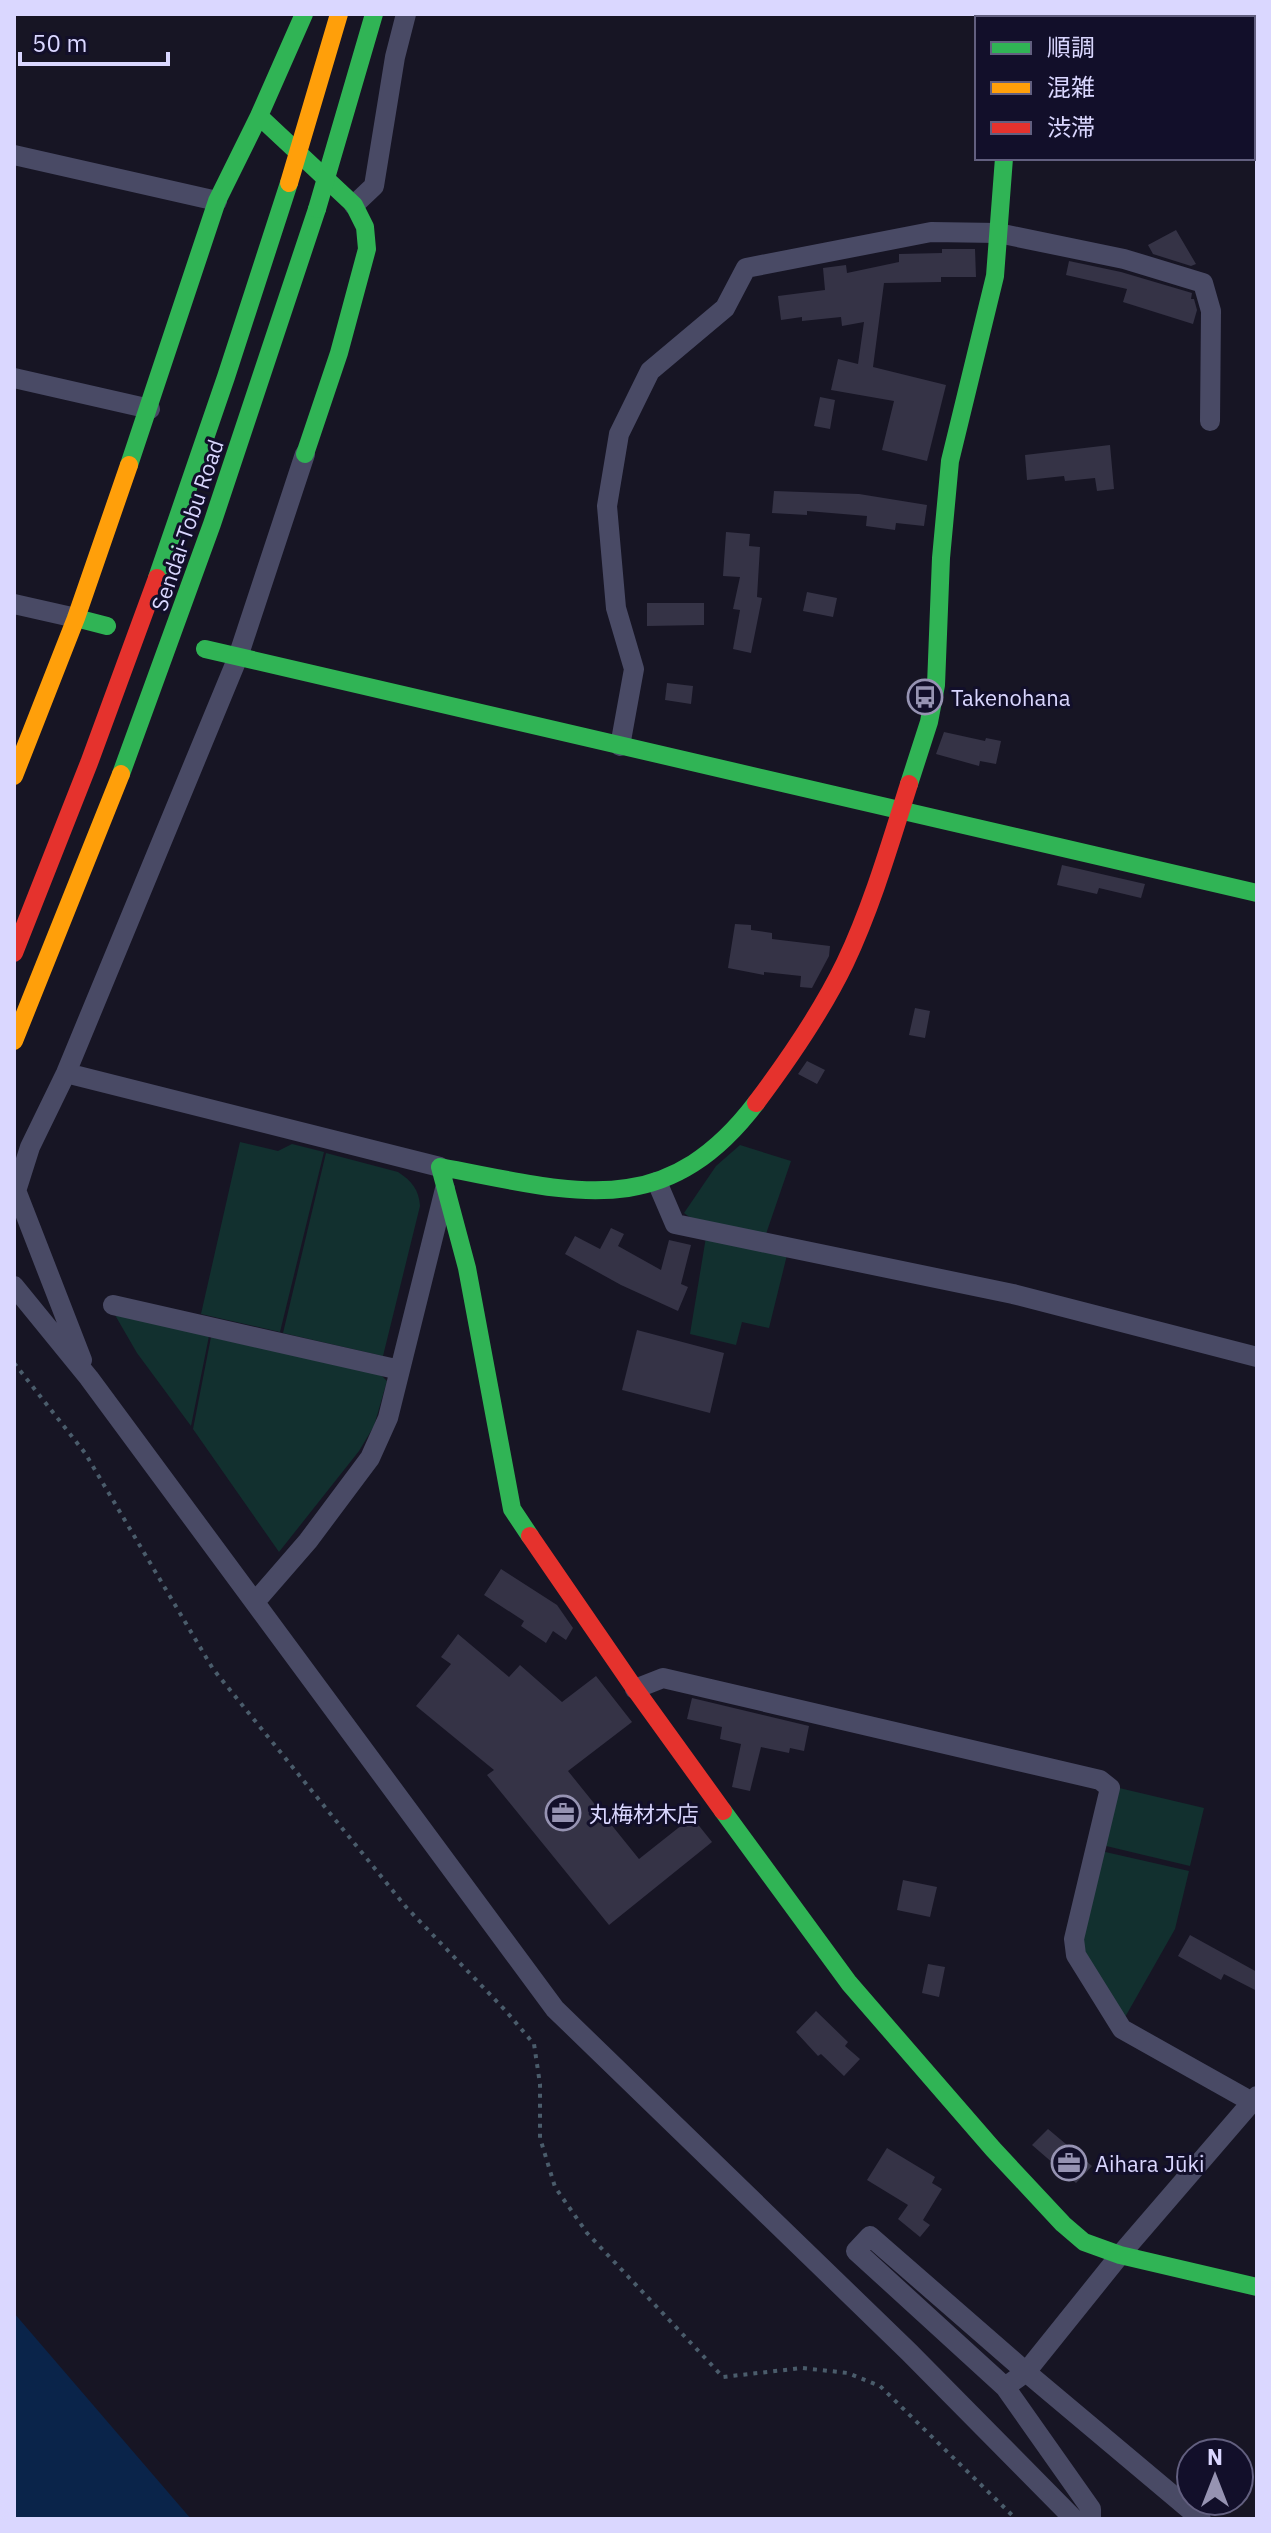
<svg xmlns="http://www.w3.org/2000/svg" width="1271" height="2533" viewBox="0 0 1271 2533" font-family="'IBM Plex Sans','Noto Sans JP',sans-serif">
  <style>
    .green { fill: #12302f }
    .water { fill: #0a244a }
    .building { fill: #353346 }
    .lines { fill: none; stroke-linecap: round; stroke-linejoin: round }
    .path { stroke: #4a5c6b; stroke-width: 4; stroke-dasharray: 4 6; stroke-linecap: butt }
    .street { stroke: #494a65; stroke-width: 20 }
    .fast { stroke: #30b455; stroke-width: 18 }
    .slow { stroke: #ff9f0a; stroke-width: 18 }
    .jam { stroke: #e5322d; stroke-width: 18 }
    .fast-bridge { stroke: #30b455; stroke-width: 18 }
    .slow-bridge { stroke: #ff9f0a; stroke-width: 18 }
    .labels { text-anchor: middle; dominant-baseline: central; stroke-width: 6; stroke-linejoin: round; paint-order: stroke }
    .street-label { font-size: 22px; fill: #dad7ff; stroke: #120f2a }
    .poi-label { font-size: 22px; fill: #dad7ff; stroke: #120f2a; text-anchor: start }
  </style>
  <rect width="100%" height="100%" fill="#171524"/>
  <!-- green -->
  <path class="green" d="M240 1142 278 1151 292 1144 324 1152 280 1332 201 1314Z
    M740 1145 791 1161 766 1234 691 1218 684 1213 716 1166Z
    M326 1153 398 1172C412 1181 419 1190 420 1206L383 1356 283 1333Z
    M706 1237 787 1255 769 1328 742 1322 736 1345 690 1334Z
    M115 1315 209 1336 191 1426 137 1353Z
    M211 1337 381 1375 387 1381 374 1426 359 1451 279 1552 193 1429Z
    M1115 1787 1204 1808 1190 1866 1102 1845Z
    M1101 1851 1189 1871 1175 1929 1124 2019 1084 1957 1082 1932Z"/>
  <!-- water -->
  <path class="water" d="M14 2313 191 2519H14Z"/>
  <!-- building -->
  <path class="building" d="M1176 230 1196 264 1191 266 1153 254 1148 245Z
    M942 249H975L976 277H941V282L884 283 873 367 946 385 927 461 882 450 894 401 831 390 838 359 858 364 864 322 842 326 841 317 802 321V317L781 320 778 296 825 290 823 268 846 265 847 273 899 262V254L942 253Z
    M1069 261 1121 272 1192 293 1191 299H1194L1197 310 1193 324 1123 302 1127 289 1066 275Z
    M820 397 835 400 830 429 814 426Z
    M1110 445 1114 489 1097 491 1095 478 1065 481 1064 476 1027 480 1025 455Z
    M774 491 859 494 927 505 924 526 896 523 895 530 866 526 867 516 807 511V515L772 513Z
    M726 532 750 534 749 546 760 547 757 597 762 598 751 653 733 649 740 610 733 609 740 577 723 576Z
    M807 592 837 598 833 617 803 611Z
    M647 603H704V625L647 626Z
    M667 683 693 686 691 704 665 700Z
    M944 732 985 741 986 738 1001 741 996 764 980 761 979 766 936 754Z
    M1062 865 1145 884 1141 898 1099 888 1097 894 1057 885Z
    M735 924 751 925V930L772 933V939L830 946 829 956 812 988 800 987 801 976 764 972V975L728 968Z
    M915 1008 930 1011 925 1038 909 1035Z
    M807 1061 825 1070 817 1084 798 1074Z
    M611 1228 624 1234 618 1246 661 1270 669 1240 691 1245 681 1284 688 1287 678 1311 621 1285 565 1254 575 1236 600 1249Z
    M637 1330 724 1353 710 1413 622 1390Z
    M501 1569 557 1605 573 1628 566 1640 553 1631 546 1643 521 1626 524 1621 484 1595Z
    M458 1634 509 1677 520 1665 562 1702 596 1676 632 1722 568 1771 639 1859 692 1817 712 1842 609 1925 487 1775 494 1770 416 1706 451 1664 441 1657Z
    M692 1698 809 1726 804 1751 790 1748 789 1753 761 1747 750 1791 732 1787 741 1744 720 1739 722 1727 687 1719Z
    M903 1880 937 1887 930 1917 897 1910Z
    M1190 1935 1257 1972V1991L1224 1974 1221 1980 1178 1956Z
    M928 1964 945 1967 939 1997 922 1993Z
    M816 2011 848 2042 845 2046 860 2059 844 2076 821 2054 818 2056 796 2032Z
    M1048 2129 1092 2166 1076 2183 1032 2145Z
    M887 2148 935 2177 932 2183 942 2189 923 2220 930 2225 920 2237 898 2219 908 2205 867 2180Z"/>
  <g class="lines">
    <!-- path -->
    <path class="path" d="M14 1363 85 1453 213 1669 406 1907 505 2010 534 2044 540 2084V2138L555 2187 587 2233 723 2377 802 2368 848 2373 880 2386 1016 2519"/>
    <!-- street -->
    <path class="street" d="M1247 14 1257 19
      M14 155 217 201
      M354 205 374 186 395 57 406 14
      M14 378 150 409
      M14 604 76 618
      M620 746 634 669 616 608 607 506 619 434 650 371 725 308 746 268 931 232 998 233 1124 259 1203 283 1211 311 1210 421
      M66 1073 440 1167
      M657 1182 675 1224 1013 1294 1257 1357
      M14 1185 82 1360
      M17 1188 30 1147 66 1073 238 657 305 454
      M14 1286 89 1378 555 2009 909 2352 1074 2519
      M113 1305 400 1370
      M255 1602 308 1541 370 1458 388 1418 445 1189
      M635 1689 663 1678 1100 1780 1110 1788 1074 1939 1076 1955 1122 2029 1252 2102
      M1005 2387 856 2251 870 2236 1026 2372 1201 2519
      M1091 2519V2509L1005 2387 1026 2372 1120 2255 1257 2096"/>
    <!-- fast -->
    <path class="fast" d="M259 116 354 205 365 227 367 249 339 353 305 454
      M129 465 217 201 259 116 304 14
      M157 578 226 377 289 183
      M76 618 107 626
      M205 649 1257 893
      M121 774 212 524 317 209
      M909 784 929 722 936 685 941 558 950 461 995 276 1004 158
      M530 1536 512 1509 467 1268 440 1167C571 1191 663 1225 756 1103
      M723 1811 849 1983 993 2149 1063 2224 1084 2242 1120 2255 1257 2287"/>
    <!-- slow -->
    <path class="slow" d="M1018 14V18
      M14 776 76 618 129 465
      M14 1041 121 774"/>
    <!-- jam -->
    <path class="jam" d="M14 953 89 763 157 578
      M756 1103C789 1059 821 1013 845 963 872 906 890 844 909 784
      M530 1536 635 1689 723 1811"/>
    <!-- fast-bridge -->
    <path class="fast-bridge" d="M317 209 374 14"/>
    <!-- slow-bridge -->
    <path class="slow-bridge" d="M289 183 339 14"/>
  </g>
  <!-- icons -->
  <defs>
    <g id="bus-ring" transform="scale(1.8)"><circle r="9.5" fill="#120f2a" stroke="#9693b2" stroke-width="1.5"/><path d="M-5-6H5V4H4V6H2V4H-2V6H-4V4H-5ZM-3.5-4V0h7V-4ZM-3.5 1.2v1.5H-2V1.2ZM2 1.2v1.5H3.5V1.2Z" fill="#9693b2"/></g>
    <g id="office-ring" transform="scale(1.8)"><circle r="9.5" fill="#120f2a" stroke="#9693b2" stroke-width="1.5"/><path d="M-6-3h4V-5.5h4V-3h4V5H-6ZM-1-4.5V-3h2v-1.5ZM-6 0V1H6V0Z" fill="#9693b2"/></g>
  </defs>
  <g fill-rule="evenodd">
    <use href="#bus-ring" x="925" y="697"/>
    <use href="#office-ring" x="563" y="1813"/>
    <use href="#office-ring" x="1069" y="2163"/>
  </g>
  <g class="labels">
    <!-- street labels -->
    <g class="street-label">
      <text transform="translate(187 525) rotate(-71)">Sendai-Tobu Road</text>
    </g>
    <!-- poi labels -->
    <g class="poi-label">
      <text x="951" y="697">Takenohana</text>
      <text x="589" y="1813">丸梅材木店</text>
      <text x="1095" y="2163">Aihara Jūki</text>
    </g>
  </g>
  <!-- border -->
  <rect width="1271" height="2533" fill="none" stroke="#dad7ff" stroke-width="32"/>
  <!-- legend -->
  <rect x="975" y="16" width="280" height="144" fill="#120f2a" stroke="#625f7f" stroke-width="2"/>
  <rect x="991" y="42" width="40" height="12" fill="#30b455" stroke="#625f7f" stroke-width="2"/>
  <text x="1047" y="56" font-size="24" fill="#dad7ff">順調</text>
  <rect x="991" y="82" width="40" height="12" fill="#ff9f0a" stroke="#625f7f" stroke-width="2"/>
  <text x="1047" y="96" font-size="24" fill="#dad7ff">混雑</text>
  <rect x="991" y="122" width="40" height="12" fill="#e5322d" stroke="#625f7f" stroke-width="2"/>
  <text x="1047" y="136" font-size="24" fill="#dad7ff">渋滞</text>
  <!-- north arrow -->
  <g transform="translate(1215 2477)"><circle r="38" fill="#120f2a" stroke="#625f7f" stroke-width="2"/>
  <path d="M0-6L14 30L0 20L-14 30Z" fill="#9693b2"/>
  <text y="-12" font-size="22" font-weight="bold" text-anchor="middle" fill="#dad7ff">N</text>
  </g>
  <!-- scale -->
  <path d="M20 52v12h148v-12" fill="none" stroke="#dad7ff" stroke-width="4"/>
  <text x="32" y="52" font-size="24" fill="#dad7ff" stroke="#120f2a" stroke-width="6" paint-order="stroke">50 m</text>
</svg>
